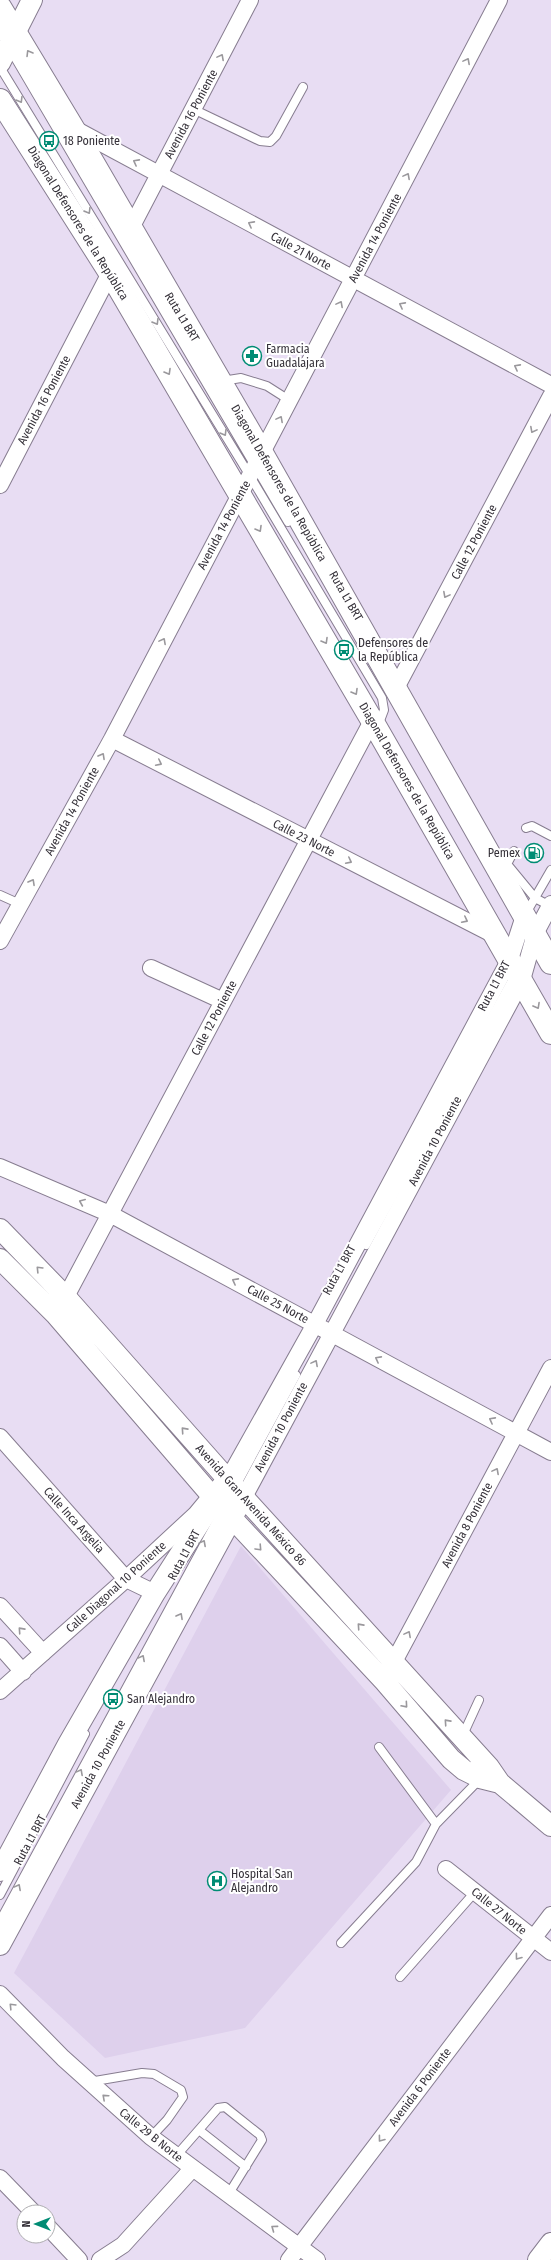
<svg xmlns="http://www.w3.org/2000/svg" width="551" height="2260" viewBox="0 0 551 2260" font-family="'Fira Sans Condensed',sans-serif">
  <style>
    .built { fill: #ded0ec }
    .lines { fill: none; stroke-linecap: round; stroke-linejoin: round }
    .service-casing { stroke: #877d90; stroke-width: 10 }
    .minor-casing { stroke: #877d90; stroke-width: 18 }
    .tertiary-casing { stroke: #877d90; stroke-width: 22 }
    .primary-casing { stroke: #877d90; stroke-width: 24 }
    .service { stroke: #fff; stroke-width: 8 }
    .minor { stroke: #fff; stroke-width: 16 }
    .tertiary { stroke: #fff; stroke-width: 20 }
    .primary { stroke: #fff; stroke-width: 22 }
    .oneway { stroke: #9a989c }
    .labels { text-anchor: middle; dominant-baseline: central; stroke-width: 4; stroke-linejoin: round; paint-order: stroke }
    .street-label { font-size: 12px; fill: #353139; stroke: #fff }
    .poi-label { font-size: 12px; fill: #353139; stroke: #fff; text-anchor: start }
  </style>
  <rect width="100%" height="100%" fill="#e8ddf3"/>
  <!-- built -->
  <path class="built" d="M241 1546 451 1790 245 2028 105 2058 14 1973Z"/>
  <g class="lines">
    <!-- service casing -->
    <g class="service-casing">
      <path id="service" d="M0 32 288 522
        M0 67 250 476 382 698 384 710 378 726
        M193 109 260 141 270 142 276 136 303 87
        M222 381 241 378 267 386 289 400
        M526 828 532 826 551 836
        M507 864 535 898 550 906
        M505 868 514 851
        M0 895 20 904
        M525 915 551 870
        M366 1245 515 975
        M462 1737 479 1700
        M379 1747 436 1824
        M0 1895 85 1734
        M0 1921 296 1375
        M341 1943 416 1862 436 1824 480 1779
        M400 1977 475 1892
        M89 2082 142 2073 154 2074 181 2090 183 2097 167 2120 151 2137
        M199 2130 246 2167
        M176 2156 218 2108 225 2107 260 2135 262 2140 228 2195"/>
    </g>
    <!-- minor casing -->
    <g class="minor-casing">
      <path id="minor" d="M73 128 551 385
        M131 228 250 0
        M0 485 110 273
        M396 688 551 396
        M112 739 496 936
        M0 941 112 739 499 0
        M151 968 223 1001
        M0 1167 110 1214 551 1452
        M61 1306 372 721
        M0 1437 126 1579 155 1593
        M244 1497 522 980 535 934 551 904
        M0 1606 43 1653
        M0 1646 23 1672
        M389 1671 551 1368
        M0 1691 126 1579 196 1514 235 1467 315 1324 510 959 524 916
        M446 1869 551 1952
        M0 1994 63 2058 151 2137 317 2260
        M0 2178 33 2212
        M48 2227 79 2260
        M100 2260 123 2245 192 2169
        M289 2260 551 1915"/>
    </g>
    <!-- tertiary casing -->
    <g class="tertiary-casing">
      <path id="tertiary" d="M0 63 32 0
        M0 1229 66 1297 229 1481 489 1767 500 1783 551 1826
        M0 1259 56 1315 217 1502 385 1682 451 1759 464 1770 480 1778 500 1783
        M0 1871 68 1744 155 1593 221 1490
        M0 1945 238 1507
        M538 2260 551 2243"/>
    </g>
    <!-- primary casing -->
    <g class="primary-casing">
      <path id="primary" d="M0 7 73 128 262 453 551 963
        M0 100 110 273 377 729 551 1033"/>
    </g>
    <!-- service -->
    <use href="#service" class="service"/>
    <!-- minor -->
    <use href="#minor" class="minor"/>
    <!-- tertiary -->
    <use href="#tertiary" class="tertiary"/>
    <!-- primary -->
    <use href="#primary" class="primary"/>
  </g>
  <!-- one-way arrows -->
  <defs><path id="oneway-chevron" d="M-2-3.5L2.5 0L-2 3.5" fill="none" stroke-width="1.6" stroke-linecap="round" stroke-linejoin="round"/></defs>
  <g class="oneway">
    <use href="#oneway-chevron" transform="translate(29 53) rotate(-121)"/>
    <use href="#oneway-chevron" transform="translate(221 57) rotate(-62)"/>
    <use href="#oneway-chevron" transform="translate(467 61) rotate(-62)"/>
    <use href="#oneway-chevron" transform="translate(20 100) rotate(59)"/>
    <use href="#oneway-chevron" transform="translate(136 162) rotate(-152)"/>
    <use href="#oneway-chevron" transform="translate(407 176) rotate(-62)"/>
    <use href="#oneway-chevron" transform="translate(88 211) rotate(59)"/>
    <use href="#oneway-chevron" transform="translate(251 224) rotate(-152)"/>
    <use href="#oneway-chevron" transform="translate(340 304) rotate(-62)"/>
    <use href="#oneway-chevron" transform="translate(402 305) rotate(-152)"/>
    <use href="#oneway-chevron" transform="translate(156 322) rotate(59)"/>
    <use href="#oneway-chevron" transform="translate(517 367) rotate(-152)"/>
    <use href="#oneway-chevron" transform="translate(168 372) rotate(60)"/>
    <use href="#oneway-chevron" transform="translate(280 419) rotate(-62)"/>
    <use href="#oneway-chevron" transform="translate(533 430) rotate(118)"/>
    <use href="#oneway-chevron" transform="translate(224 433) rotate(59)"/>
    <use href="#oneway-chevron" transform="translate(259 529) rotate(60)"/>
    <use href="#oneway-chevron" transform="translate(446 595) rotate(118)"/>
    <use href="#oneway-chevron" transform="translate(163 641) rotate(-62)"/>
    <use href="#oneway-chevron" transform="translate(325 641) rotate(60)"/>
    <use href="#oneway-chevron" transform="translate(355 692) rotate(60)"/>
    <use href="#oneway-chevron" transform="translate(102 756) rotate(-61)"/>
    <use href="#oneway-chevron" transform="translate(159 763) rotate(27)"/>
    <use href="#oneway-chevron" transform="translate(349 861) rotate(27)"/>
    <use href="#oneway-chevron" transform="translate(32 882) rotate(-61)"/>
    <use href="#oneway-chevron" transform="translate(465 920) rotate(27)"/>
    <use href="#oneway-chevron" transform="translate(537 1006) rotate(61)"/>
    <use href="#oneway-chevron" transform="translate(82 1202) rotate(-157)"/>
    <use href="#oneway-chevron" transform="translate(39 1269) rotate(-134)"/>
    <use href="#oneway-chevron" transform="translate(235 1281) rotate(-152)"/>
    <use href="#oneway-chevron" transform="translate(378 1359) rotate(-152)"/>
    <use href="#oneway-chevron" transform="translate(315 1363) rotate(-62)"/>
    <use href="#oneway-chevron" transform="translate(492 1420) rotate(-152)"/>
    <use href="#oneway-chevron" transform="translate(184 1430) rotate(-132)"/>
    <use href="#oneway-chevron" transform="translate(496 1471) rotate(-62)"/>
    <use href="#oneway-chevron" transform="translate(203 1543) rotate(-62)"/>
    <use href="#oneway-chevron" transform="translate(259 1548) rotate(47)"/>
    <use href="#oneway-chevron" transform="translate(180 1616) rotate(-61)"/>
    <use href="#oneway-chevron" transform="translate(360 1626) rotate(-132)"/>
    <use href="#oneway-chevron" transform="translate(21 1630) rotate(-132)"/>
    <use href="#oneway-chevron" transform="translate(408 1634) rotate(-62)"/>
    <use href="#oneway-chevron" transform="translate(142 1658) rotate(-62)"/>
    <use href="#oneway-chevron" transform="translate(405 1705) rotate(49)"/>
    <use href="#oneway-chevron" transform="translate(447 1722) rotate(-132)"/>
    <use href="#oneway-chevron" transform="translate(80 1772) rotate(-62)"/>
    <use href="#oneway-chevron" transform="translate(18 1887) rotate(-62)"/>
    <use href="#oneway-chevron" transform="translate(518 1957) rotate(127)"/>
    <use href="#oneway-chevron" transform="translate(12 2006) rotate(-134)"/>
    <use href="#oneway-chevron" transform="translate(105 2097) rotate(-138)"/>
    <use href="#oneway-chevron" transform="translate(381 2139) rotate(127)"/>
    <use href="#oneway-chevron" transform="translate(274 2228) rotate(-144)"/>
  </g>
  <!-- icons -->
  <defs>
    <g id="bus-ring" transform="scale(1)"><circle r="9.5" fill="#fff" stroke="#008c74" stroke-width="1.5"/><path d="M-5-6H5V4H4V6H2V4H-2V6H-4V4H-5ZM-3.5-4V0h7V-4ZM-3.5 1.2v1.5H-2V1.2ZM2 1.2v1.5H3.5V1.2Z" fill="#008c74"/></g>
    <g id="pharmacy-ring" transform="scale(1)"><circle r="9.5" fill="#fff" stroke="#008c74" stroke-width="1.5"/><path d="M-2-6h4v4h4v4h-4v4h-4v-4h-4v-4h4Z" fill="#008c74"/></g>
    <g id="fuel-ring" transform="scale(1)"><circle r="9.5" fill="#fff" stroke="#008c74" stroke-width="1.5"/><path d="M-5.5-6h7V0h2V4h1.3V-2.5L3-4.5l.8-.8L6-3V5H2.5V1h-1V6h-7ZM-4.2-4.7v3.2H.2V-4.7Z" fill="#008c74"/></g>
    <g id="hospital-ring" transform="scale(1)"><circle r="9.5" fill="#fff" stroke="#008c74" stroke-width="1.5"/><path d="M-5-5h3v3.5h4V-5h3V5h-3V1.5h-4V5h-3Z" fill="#008c74"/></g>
  </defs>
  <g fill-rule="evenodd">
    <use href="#bus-ring" x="49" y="141"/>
    <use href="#pharmacy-ring" x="252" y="356"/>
    <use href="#bus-ring" x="344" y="650"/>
    <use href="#fuel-ring" x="534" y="853"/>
    <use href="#bus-ring" x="113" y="1699"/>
    <use href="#hospital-ring" x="217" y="1881"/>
  </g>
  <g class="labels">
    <!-- street labels -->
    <g class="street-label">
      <text transform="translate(191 114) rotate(-62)">Avenida 16 Poniente</text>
      <text transform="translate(78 223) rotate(58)">Diagonal Defensores de la República</text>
      <text transform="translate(375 238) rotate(-62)">Avenida 14 Poniente</text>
      <text transform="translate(301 251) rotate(28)">Calle 21 Norte</text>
      <text transform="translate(182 317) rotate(59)">Ruta L1 BRT</text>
      <text transform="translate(44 400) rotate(-62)">Avenida 16 Poniente</text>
      <text transform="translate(279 483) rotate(60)">Diagonal Defensores de la República</text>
      <text transform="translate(224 525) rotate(-62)">Avenida 14 Poniente</text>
      <text transform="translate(474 542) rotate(-62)">Calle 12 Poniente</text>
      <text transform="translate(346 596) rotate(60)">Ruta L1 BRT</text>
      <text transform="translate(407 781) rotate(60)">Diagonal Defensores de la República</text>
      <text transform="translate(72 811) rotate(-61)">Avenida 14 Poniente</text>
      <text transform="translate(304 838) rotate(27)">Calle 23 Norte</text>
      <text transform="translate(494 986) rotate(-62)">Ruta L1 BRT</text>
      <text transform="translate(214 1018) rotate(-62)">Calle 12 Poniente</text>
      <text transform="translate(435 1141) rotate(-62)">Avenida 10 Poniente</text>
      <text transform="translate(339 1270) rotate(-61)">Ruta L1 BRT</text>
      <text transform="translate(278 1304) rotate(28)">Calle 25 Norte</text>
      <text transform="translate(281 1427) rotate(-62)">Avenida 10 Poniente</text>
      <text transform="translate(251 1505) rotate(48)">Avenida Gran Avenida México 86</text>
      <text transform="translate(74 1520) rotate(48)">Calle Inca Argelia</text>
      <text transform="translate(467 1525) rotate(-62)">Avenida 8 Poniente</text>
      <text transform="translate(184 1555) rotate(-62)">Ruta L1 BRT</text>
      <text transform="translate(116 1587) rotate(-42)">Calle Diagonal 10 Poniente</text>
      <text transform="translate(98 1764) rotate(-61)">Avenida 10 Poniente</text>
      <text transform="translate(30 1840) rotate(-62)">Ruta L1 BRT</text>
      <text transform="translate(499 1911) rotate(39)">Calle 27 Norte</text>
      <text transform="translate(420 2087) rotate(-53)">Avenida 6 Poniente</text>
      <text transform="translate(151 2135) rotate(39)">Calle 29 B Norte</text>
    </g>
    <!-- poi labels -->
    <g class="poi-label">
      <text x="63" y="141">18 Poniente</text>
      <text x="266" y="349">Farmacia<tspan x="266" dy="14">Guadalajara</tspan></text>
      <text x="358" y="643">Defensores de<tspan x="358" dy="14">la República</tspan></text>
      <text x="520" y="853" text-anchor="end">Pemex</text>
      <text x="127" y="1699">San Alejandro</text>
      <text x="231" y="1874">Hospital San<tspan x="231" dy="14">Alejandro</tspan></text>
    </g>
  </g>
  <!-- north arrow -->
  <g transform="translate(36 2224) rotate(270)"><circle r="19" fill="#ffffff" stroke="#aeadb0"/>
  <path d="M0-3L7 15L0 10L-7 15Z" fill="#008c74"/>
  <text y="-6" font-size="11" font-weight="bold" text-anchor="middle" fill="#353139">N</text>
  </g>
</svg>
